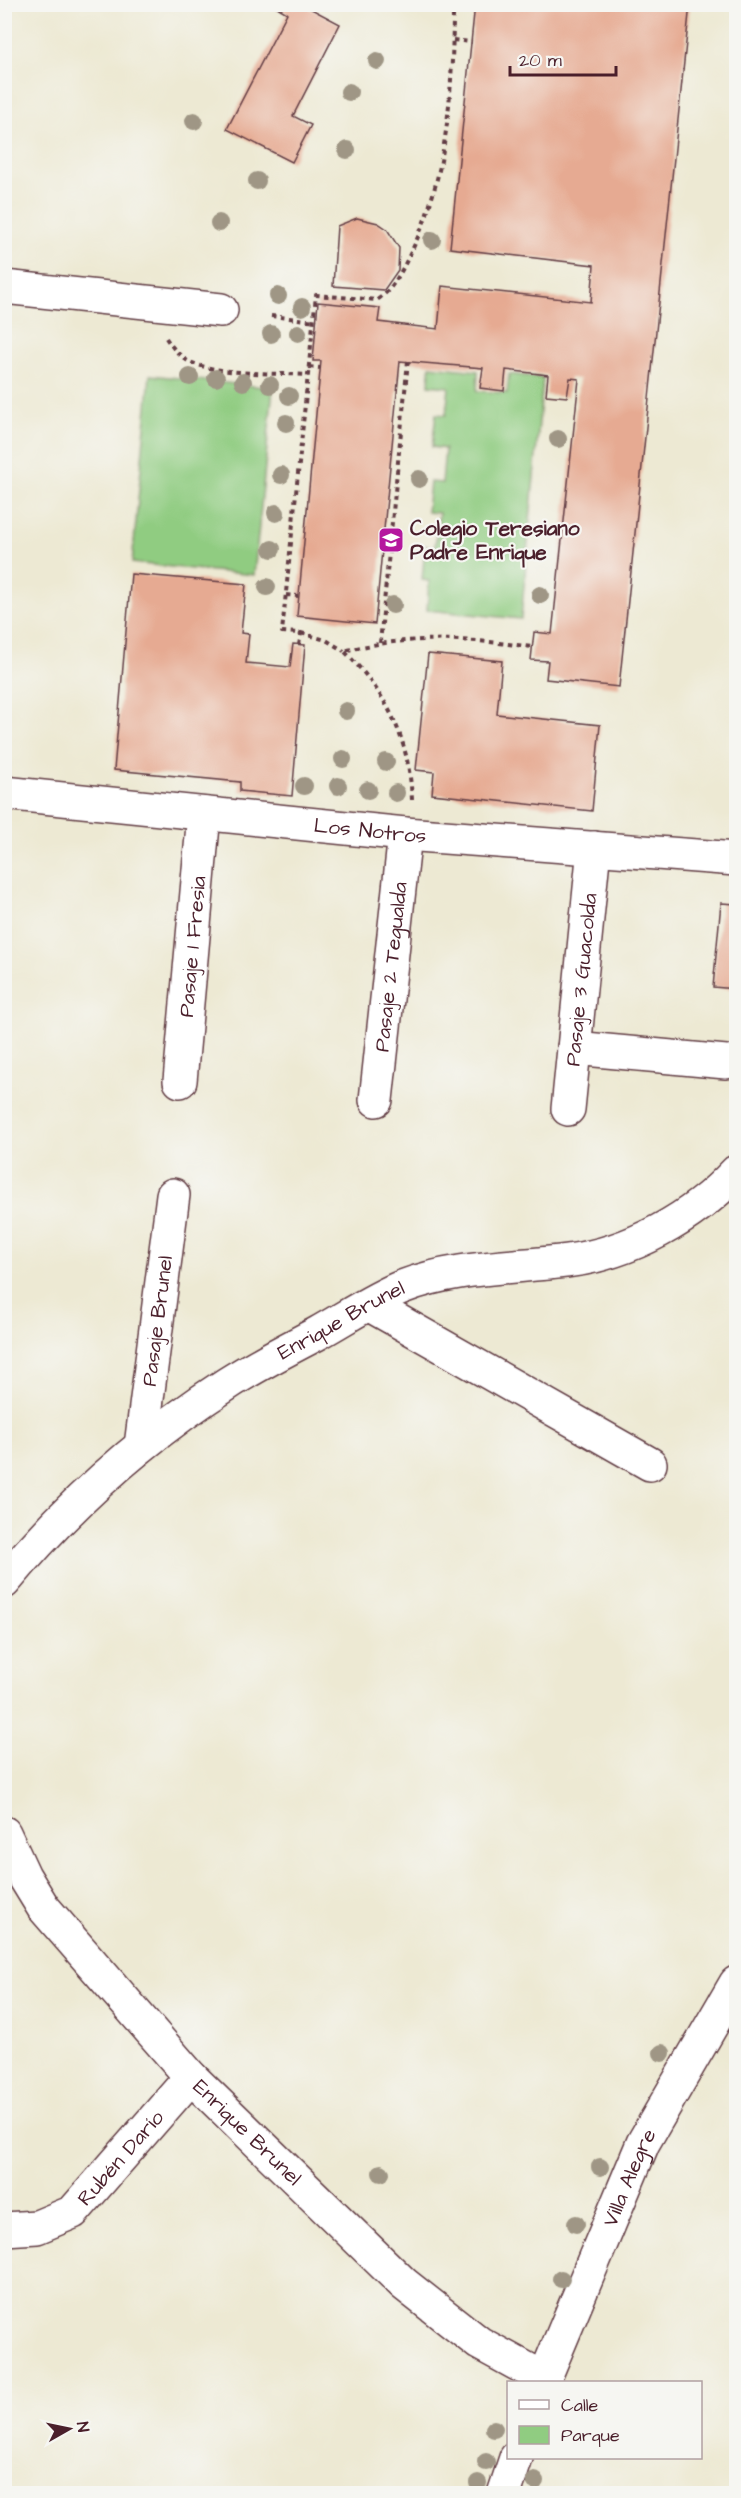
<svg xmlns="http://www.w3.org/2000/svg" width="741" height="2498" viewBox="0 0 741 2498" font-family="'Architects Daughter',sans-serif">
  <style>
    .green { fill: #90cc81; stroke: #6d7656; stroke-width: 1.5 }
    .building { fill: #e6aa92 }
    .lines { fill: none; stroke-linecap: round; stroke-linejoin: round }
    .minor-casing { stroke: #623d44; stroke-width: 36 }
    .major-casing { stroke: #623d44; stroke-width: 36 }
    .path { stroke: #623d44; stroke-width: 4; stroke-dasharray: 4.5 4.5; stroke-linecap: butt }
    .minor { stroke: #fff; stroke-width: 33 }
    .major { stroke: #fff; stroke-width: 33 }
    .tree { fill: #9f9685 }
    .labels { text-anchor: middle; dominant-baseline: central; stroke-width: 4.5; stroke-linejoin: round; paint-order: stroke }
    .poi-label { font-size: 21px; font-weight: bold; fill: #4a1f2b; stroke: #f6f6f2; text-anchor: start }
    .street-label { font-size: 21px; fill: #4a1f2b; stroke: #f6f6f2 }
  </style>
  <rect width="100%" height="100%" fill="#f6f6f2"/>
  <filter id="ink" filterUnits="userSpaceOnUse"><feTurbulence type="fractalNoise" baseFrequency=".0167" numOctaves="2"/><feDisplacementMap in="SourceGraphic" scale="12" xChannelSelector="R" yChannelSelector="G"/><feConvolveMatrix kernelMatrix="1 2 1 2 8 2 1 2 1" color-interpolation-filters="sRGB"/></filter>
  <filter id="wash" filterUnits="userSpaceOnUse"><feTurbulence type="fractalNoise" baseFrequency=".008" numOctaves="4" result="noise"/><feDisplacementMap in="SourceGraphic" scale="24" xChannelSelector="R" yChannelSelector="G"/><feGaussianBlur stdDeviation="1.35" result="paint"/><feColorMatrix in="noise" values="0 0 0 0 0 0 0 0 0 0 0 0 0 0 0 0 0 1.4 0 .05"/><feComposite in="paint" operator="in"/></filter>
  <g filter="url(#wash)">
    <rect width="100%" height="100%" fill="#ede9d3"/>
    <!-- green -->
    <path class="green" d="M430 366 478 371 477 391 507 393 509 374 543 378 521 619 427 610 429 581 422 580 425 546 435 547 439 513 427 512 430 482 442 483 445 449 432 447 436 414 446 415 449 387 429 385Z
      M150 375 273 388 254 575 132 563Z"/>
    <g id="blocks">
      <!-- building -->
      <path class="building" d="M272 4H302L340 24 293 116 311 125 292 162 227 129 287 13Z
        M475 4H690L619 687 546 679 548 661 531 660 534 632 552 634 579 379 570 378 567 397 546 395 548 375 506 370 504 391 480 388 483 368 400 361 375 624 297 616 321 361H313L318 302 380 308 378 322 438 329 442 286 591 302 594 265 450 248Z
        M357 218 378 223 387 229 399 248 398 270 384 290 333 286 337 226Z
        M131 574 246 584 241 633 249 634 246 663 290 667 293 644 305 645 292 796 240 791V782L114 770Z
        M428 654 502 661 497 714 600 725 592 811 432 794 434 772 416 770Z
        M721 903 736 904V989L713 987Z"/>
    </g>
  </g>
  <g filter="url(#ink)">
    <use href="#blocks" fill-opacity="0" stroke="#623d44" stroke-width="1.5"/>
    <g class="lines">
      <!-- minor casing -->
      <g class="minor-casing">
        <g id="minor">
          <path d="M4 287 221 310"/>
          <path id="s1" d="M4 793 405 834 736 859"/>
          <path d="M574 1048 726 1062"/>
          <path id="s2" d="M180 1081 204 814"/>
          <path id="s3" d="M376 1100 405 834"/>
          <path id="s4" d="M568 1109 594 848"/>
          <path d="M370 1305 650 1464"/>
          <path id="s5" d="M141 1446 173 1195"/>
          <path id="s6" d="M4 1582C68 1505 143 1438 227 1384 256 1365 288 1349 318 1333 345 1318 373 1299 402 1287 456 1266 511 1268 567 1261 631 1253 693 1218 736 1172"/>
          <path id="s7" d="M4 1833 24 1876 43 1907 191 2077 404 2284 479 2343 545 2379"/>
          <path id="s8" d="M4 2229 37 2227 73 2212 191 2077"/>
        </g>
      </g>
      <!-- major casing -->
      <g class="major-casing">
        <g id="major">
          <path id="s9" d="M543 2382 643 2143 736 1983"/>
          <path d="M504 2494 516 2458"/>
        </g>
      </g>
      <!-- path -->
      <path class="path" d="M453 40 472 42
        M271 316 317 321
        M166 338C172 347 179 356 188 361 215 375 276 373 308 375
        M309 367 320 368
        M286 595 298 596
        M301 633 326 640 344 651
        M380 643 408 361
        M299 645 301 633 282 632 316 295 377 300C393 289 400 274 409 256 448 180 453 89 453 4
        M412 800C409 738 388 695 344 651 407 635 468 638 532 647"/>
      <!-- minor -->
      <use href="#minor" class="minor"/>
      <!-- major -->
      <use href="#major" class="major"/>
    </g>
    <!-- trees -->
    <g class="tree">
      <circle cx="377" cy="61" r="9"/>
      <circle cx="349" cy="92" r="9"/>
      <circle cx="194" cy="121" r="9"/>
      <circle cx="347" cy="150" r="9"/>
      <circle cx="257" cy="181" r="9"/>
      <circle cx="219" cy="223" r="9"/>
      <circle cx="432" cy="240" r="9"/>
      <circle cx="278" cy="296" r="9"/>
      <circle cx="302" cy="307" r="9"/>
      <circle cx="298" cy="333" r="9"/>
      <circle cx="271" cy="334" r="9"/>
      <circle cx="190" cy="377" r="9"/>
      <circle cx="216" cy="378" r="9"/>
      <circle cx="243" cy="382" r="9"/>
      <circle cx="270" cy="385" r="9"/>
      <circle cx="289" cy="396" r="9"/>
      <circle cx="286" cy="423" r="9"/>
      <circle cx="558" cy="439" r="9"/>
      <circle cx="281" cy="475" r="9"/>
      <circle cx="419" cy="479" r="9"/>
      <circle cx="276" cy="513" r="9"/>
      <circle cx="272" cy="549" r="9"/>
      <circle cx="267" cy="587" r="9"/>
      <circle cx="540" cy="595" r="9"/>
      <circle cx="393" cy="605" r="9"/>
      <circle cx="346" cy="711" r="9"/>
      <circle cx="343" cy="759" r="9"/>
      <circle cx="386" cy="762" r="9"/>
      <circle cx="304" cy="786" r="9"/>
      <circle cx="338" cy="786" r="9"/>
      <circle cx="368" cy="790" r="9"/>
      <circle cx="396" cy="793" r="9"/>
      <circle cx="662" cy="2053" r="9"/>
      <circle cx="600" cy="2167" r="9"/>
      <circle cx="381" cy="2173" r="9"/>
      <circle cx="576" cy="2224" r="9"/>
      <circle cx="561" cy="2279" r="9"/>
      <circle cx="494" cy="2429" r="9"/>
      <circle cx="486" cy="2462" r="9"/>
      <circle cx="535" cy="2481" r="9"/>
      <circle cx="478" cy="2483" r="9"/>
    </g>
  </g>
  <!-- icons -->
  <defs>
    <g id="school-square" transform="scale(1.35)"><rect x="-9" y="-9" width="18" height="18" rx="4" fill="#b5179e" stroke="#f6f6f2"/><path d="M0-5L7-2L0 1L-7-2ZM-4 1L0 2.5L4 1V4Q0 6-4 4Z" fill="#fff"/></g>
  </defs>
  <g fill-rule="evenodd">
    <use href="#school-square" x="391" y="540"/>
  </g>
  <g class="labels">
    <!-- poi labels -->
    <g class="poi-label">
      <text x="410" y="528">Colegio Teresiano<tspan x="410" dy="24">Padre Enrique</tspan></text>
    </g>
    <!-- street labels -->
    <g class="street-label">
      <text stroke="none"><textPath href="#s1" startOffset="368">Los Notros</textPath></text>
      <text stroke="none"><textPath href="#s2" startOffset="135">Pasaje 1 Fresia</textPath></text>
      <text stroke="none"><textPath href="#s3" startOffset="134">Pasaje 2 Tegualda</textPath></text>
      <text stroke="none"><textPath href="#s4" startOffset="130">Pasaje 3 Guacolda</textPath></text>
      <text stroke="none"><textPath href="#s5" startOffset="126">Pasaje Brunel</textPath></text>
      <text stroke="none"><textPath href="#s6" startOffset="430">Enrique Brunel</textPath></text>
      <text stroke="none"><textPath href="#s7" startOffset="388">Enrique Brunel</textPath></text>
      <text stroke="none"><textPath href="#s8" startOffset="144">Rubén Darío</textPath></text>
      <text stroke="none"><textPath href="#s9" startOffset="222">Villa Alegre</textPath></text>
    </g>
  </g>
  <!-- margin -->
  <rect width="741" height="2498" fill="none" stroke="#f6f6f2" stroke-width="24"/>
  <!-- legend -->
  <rect x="507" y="2381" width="195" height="78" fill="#f6f6f2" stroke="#b1a0a2" stroke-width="1.5"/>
  <rect x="519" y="2400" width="30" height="9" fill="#ffffff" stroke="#b1a0a2" stroke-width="1.5"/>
  <text x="561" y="2411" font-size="18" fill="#4a1f2b">Calle</text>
  <rect x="519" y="2426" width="30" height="18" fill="#90cc81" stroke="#b1a0a2" stroke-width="1.5"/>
  <text x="561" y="2441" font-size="18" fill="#4a1f2b">Parque</text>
  <!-- north arrow -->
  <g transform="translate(69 2429) rotate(81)" stroke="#f6f6f2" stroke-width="4.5" paint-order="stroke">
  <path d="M0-4.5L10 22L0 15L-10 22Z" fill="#4a1f2b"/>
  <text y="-9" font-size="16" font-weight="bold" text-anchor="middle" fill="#4a1f2b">N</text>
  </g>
  <!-- scale -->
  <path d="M510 66v9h106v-9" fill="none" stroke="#4a1f2b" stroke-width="3"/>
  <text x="519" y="66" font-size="18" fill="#4a1f2b" stroke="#f6f6f2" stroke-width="4.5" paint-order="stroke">20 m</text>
</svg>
